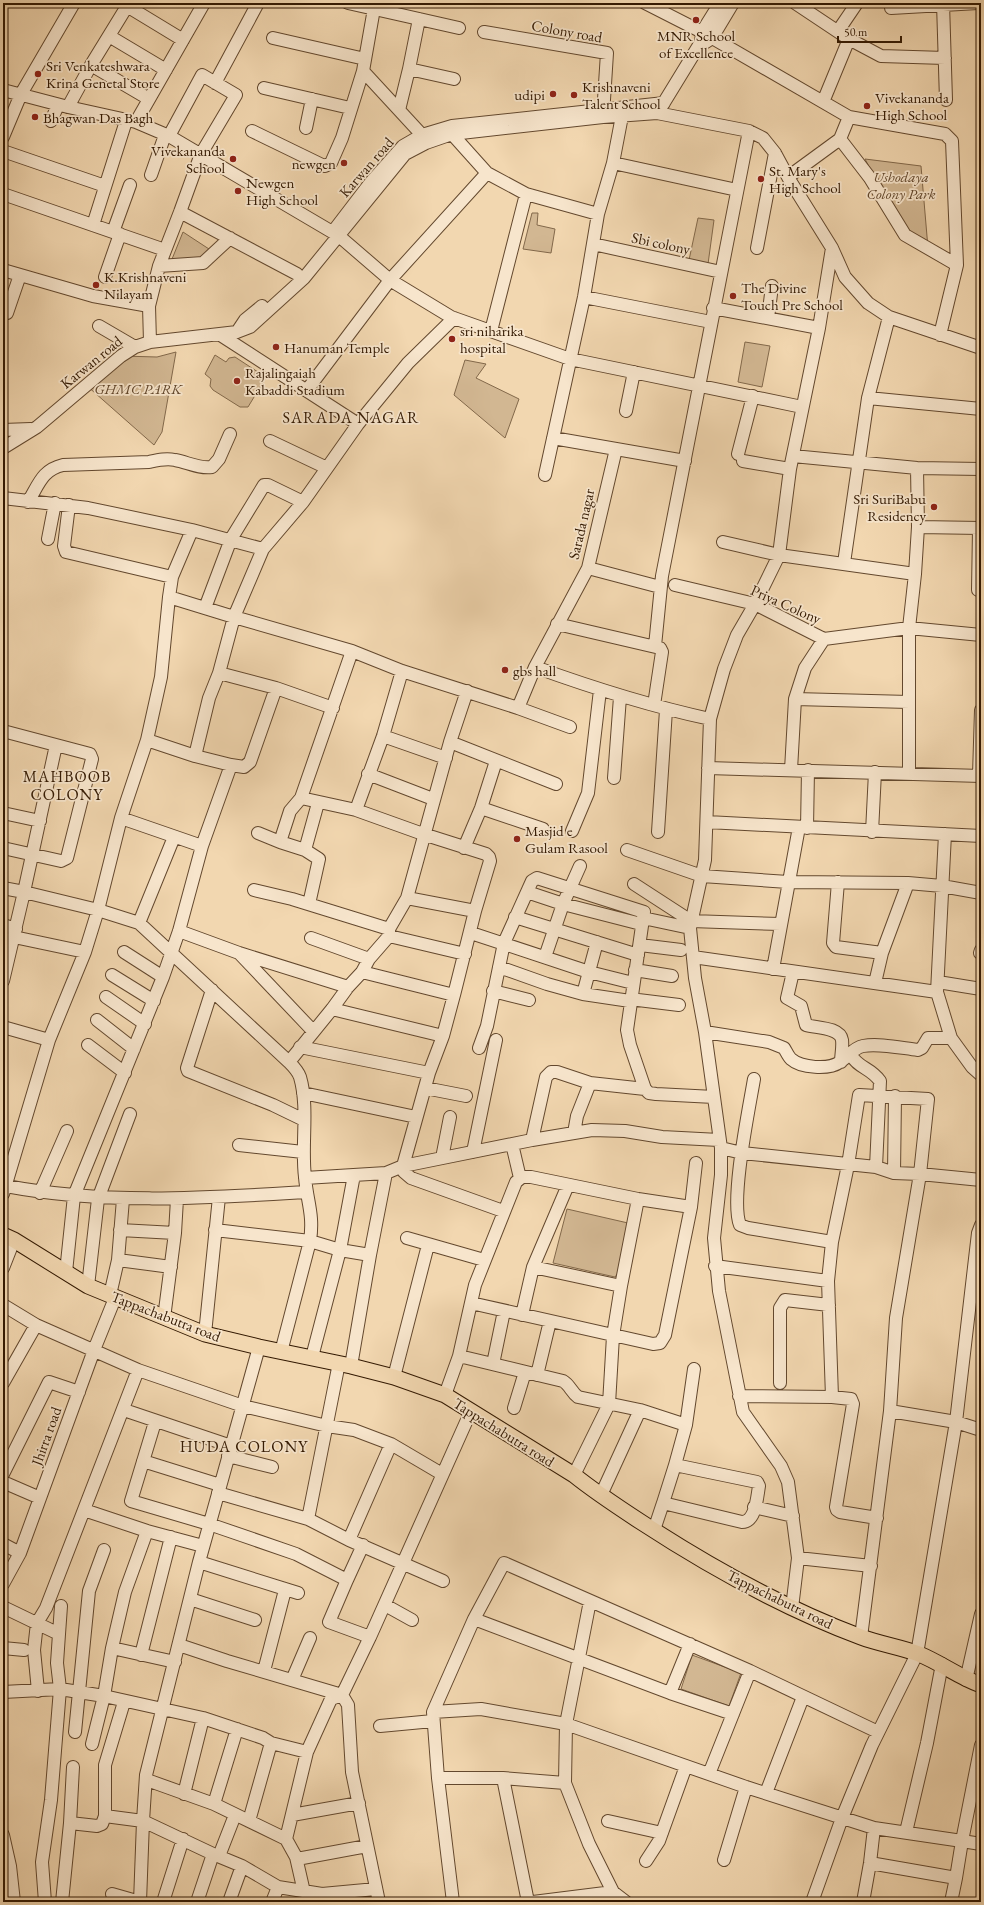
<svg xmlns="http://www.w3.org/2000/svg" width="984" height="1905" viewBox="0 0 984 1905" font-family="'EB Garamond',serif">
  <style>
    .green { fill: #d2b792; stroke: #82684a }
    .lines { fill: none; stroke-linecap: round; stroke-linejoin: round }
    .minor-casing { stroke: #63482e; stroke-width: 14 }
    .major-casing { stroke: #331902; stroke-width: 17 }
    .minor { stroke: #f7e5cc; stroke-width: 12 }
    .major { stroke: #f2d7b0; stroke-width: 15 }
    .poi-dot { fill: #8f2418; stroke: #f7e5cc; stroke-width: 1.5 }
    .labels { text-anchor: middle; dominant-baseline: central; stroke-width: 3.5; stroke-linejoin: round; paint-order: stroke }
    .street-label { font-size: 15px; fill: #331902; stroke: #f7e5cc }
    .poi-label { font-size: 15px; fill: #331902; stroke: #f7e5cc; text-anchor: start }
    .park-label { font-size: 15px; font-style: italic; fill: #63482d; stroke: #f7e5cc }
    .neighbourhood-label { font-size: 16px; letter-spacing: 1px; fill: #331902; stroke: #f7e5cc }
  </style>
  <rect width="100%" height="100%" fill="#f2d7b0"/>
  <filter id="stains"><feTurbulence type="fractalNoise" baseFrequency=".005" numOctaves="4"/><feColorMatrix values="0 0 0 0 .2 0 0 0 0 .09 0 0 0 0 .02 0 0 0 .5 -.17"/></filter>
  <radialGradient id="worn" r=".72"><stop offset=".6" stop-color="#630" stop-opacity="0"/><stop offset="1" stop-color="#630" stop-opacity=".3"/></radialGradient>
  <!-- green -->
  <path class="green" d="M865 159 921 166 928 248 905 236Z
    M532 213H538L537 225 555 229 551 253 523 249Z
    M698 218 714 220 708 264 689 260Z
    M183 232 209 249 201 259 170 264Z
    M745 342 770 346 762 387 738 382Z
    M176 352 162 432 154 445 86 385 121 356 157 357Z
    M215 355 226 362 229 358 235 357 264 376 265 379 248 407H240L213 390 210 386 211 379 205 374Z
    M465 360 486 364 476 378 519 399 505 438 454 395Z
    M567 1209 628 1223 618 1273 615 1277 553 1263Z
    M692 1655 741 1673 729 1706 681 1689Z"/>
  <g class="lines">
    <!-- minor casing -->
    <g class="minor-casing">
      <path id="minor" d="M348 3 459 28
        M645 3 702 32 849 117 945 134 952 141 957 265 940 335
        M795 3 849 39 881 56 945 58
        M943 3 946 100
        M127 6 183 40
        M891 8 978 3
        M419 19 409 69 454 79
        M838 31 857 3
        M484 32 607 53 603 115
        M109 36 166 70
        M273 38 365 59
        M706 42 712 38 733 3
        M91 65 149 99
        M363 71 422 135 425 142
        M215 83 258 3
        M264 88 350 108
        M3 90 68 107 136 122 169 136 339 236 390 280 451 317 570 359 802 407
        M823 102 849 39
        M68 107 91 65 129 3
        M660 109 701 42 702 32 720 3
        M399 110 409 69
        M51 121 58 105
        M136 122 204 3
        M306 128 312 99
        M252 131 322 165 325 166 331 163 342 138 363 71 375 3
        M452 134 487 173 526 194 598 214
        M3 137 21 94 74 3
        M840 139 870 178 905 235 957 265
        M3 151 105 186
        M613 163 737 190
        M151 175 165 135
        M788 177 840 139 849 117
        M3 194 165 250
        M180 212 297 274
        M93 225 126 121
        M335 229 371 182 403 146 422 135 452 126 664 103
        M113 232 130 185
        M593 244 721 272
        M757 248 775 153
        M159 266 203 263 230 238
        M3 270 93 296 149 306
        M105 277 120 234
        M584 297 711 322
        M713 308 819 328
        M3 312 7 313 20 275
        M768 318 772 286
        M99 326 135 347
        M491 331 526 194
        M237 332 245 320 262 306
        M219 334 358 424
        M150 342 149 306 159 266 180 212 201 154 236 95 202 75 169 136
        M307 390 390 280 487 173
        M868 398 981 409
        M626 411 634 372
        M3 430 31 429
        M553 438 685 461
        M270 441 327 468
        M3 448 37 427 121 356 135 347 150 342 237 332 250 327 304 278 405 154 426 143 452 134 603 117 657 113 749 131 763 138 775 153 789 179 832 248 845 277 868 303 889 317 981 348
        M738 454 753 396
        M793 456 917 468 981 469
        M743 461 790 469
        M545 475 584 297 598 214 613 163 622 116 623 108
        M3 498 88 508 192 530
        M28 502C39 484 42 470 63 465L149 462C158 460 166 458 175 460 187 462 199 469 212 467L219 459 230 434
        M69 505 64 546 66 552 172 577
        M918 527 981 528
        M192 530 263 549 234 617 169 597 172 577Z
        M48 539 55 503
        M723 542 779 555 915 574
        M263 549 303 502 358 424 408 363 454 318
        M844 563 868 398 889 317
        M588 568 660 587
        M675 585 755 604 824 639 909 628 981 635
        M978 590 979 529
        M205 608 231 539 264 485H268L303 502
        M557 624 660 648 662 652 654 705
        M655 646 662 576 749 131
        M535 667C593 688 650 706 710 719
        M402 671 383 736 356 810 423 834 486 854 489 857 490 861 475 911 454 995
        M219 673 276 688 333 708
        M795 699 909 702
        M518 708 570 727
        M3 731 90 754 92 759 67 858 61 861 3 848
        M383 736 446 758
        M147 740 195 756
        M450 742 467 691
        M231 765 244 767 250 762 276 688
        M708 768 981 776
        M791 770 795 699 805 668 824 639
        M909 773V628L915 574 918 527 917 468
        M368 774 433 799
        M979 775 981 710
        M614 778 620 697
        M301 798 356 810
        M481 808 543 829
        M3 813 40 821
        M121 818 202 846
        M707 822 981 836
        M807 828 808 770
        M572 831 588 793 600 690
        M658 832 666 710
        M872 832 875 772
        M258 833 280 842 290 811 301 798 352 651
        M945 834 937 992 951 1038 972 1067 981 1075
        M280 842 305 850 319 859 309 904
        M464 848 481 808 496 761
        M305 850 318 803
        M627 850 702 876 788 882 908 883 942 886 981 893
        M838 882 833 943 836 947 882 953
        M634 884 691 921 780 924
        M3 888 24 892 56 745
        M254 890 292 899 389 929
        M527 892 563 904 641 924
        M407 898 475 911
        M515 917 638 955
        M643 918 690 928
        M139 923 174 837
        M3 925 16 929
        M179 931 239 953 348 987
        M471 933 589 972 633 983
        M389 936 465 954
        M14 937 85 952
        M311 938 369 959
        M640 945 681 950
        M124 952 163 977
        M980 953 981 950
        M240 954 313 1031
        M545 957 563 904 580 866
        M693 957 937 992
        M499 967 547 984 583 994 630 1001
        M773 969 799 827
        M635 970 672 976
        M362 972 454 995 443 1036 429 1073 403 1166 404 1172 411 1178 503 1211
        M793 972 787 998 801 1006 806 1025C816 1028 840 1027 842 1040 843 1047 841 1055 841 1062
        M112 975 154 1001
        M3 981 24 892 98 910 139 923 289 1062C293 1066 298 1071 300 1077 309 1108 301 1145 305 1177 307 1202 314 1214 310 1241L281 1352
        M938 982 981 989
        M875 983 882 953 908 883
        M212 990 187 1068 188 1071 273 1105 304 1120
        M493 991 529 1000
        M583 994 597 942
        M106 997 145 1024
        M630 999 679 1005
        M332 1009 443 1036
        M97 1020 134 1049
        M3 1027 49 1040
        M705 1032 769 1042 784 1048C786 1051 788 1056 791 1059 801 1068 829 1070 840 1062 848 1057 853 1048 863 1046 879 1043 901 1048 918 1050L922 1048 928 1038H951
        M88 1045 125 1073
        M300 1047 429 1073
        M479 1048 487 1026 504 943 532 881 537 878 644 912 627 1030 630 1045 645 1089 649 1093 656 1094 714 1097
        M850 1054C859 1069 870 1067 880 1081L876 1167
        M289 1062 332 1009 348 987 362 972 369 959 389 936V929L407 898 450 742 556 784
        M754 1079C749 1109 730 1200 740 1225L748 1228 832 1242
        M425 1088 466 1096
        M303 1093 416 1117
        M574 1133 577 1116 590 1083 645 1089
        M532 1140 546 1077 551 1072H557L590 1083
        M512 1144 520 1178
        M239 1145 303 1152
        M721 1148 742 1153 876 1167 894 1173 920 1174 981 1180
        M473 1152 496 1040
        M442 1158 450 1117
        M894 1173 895 1096
        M305 1178 386 1173 403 1166 532 1140 592 1130 625 1131 662 1137 719 1140
        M6 1186C107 1205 205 1198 307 1192
        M40 1193 67 1131
        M3 1194 49 1040 85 952 98 910 121 818 147 740 161 677 169 597
        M691 1207 696 1163
        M120 1230 175 1233
        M215 1230 310 1241 340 1250 370 1255 351 1366
        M407 1238 484 1260
        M370 1255 386 1173
        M118 1260 171 1267
        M715 1266 828 1281
        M533 1267 621 1286
        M3 1268 14 1240
        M66 1272 74 1196 163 977 179 931 202 846 231 765 195 756 209 698 219 673 234 617 352 651 402 671 518 708 535 667 588 568 616 449
        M88 1286 98 1199 130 1114
        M110 1295 118 1260 123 1199
        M3 1305 36 1325 138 1370 243 1406 327 1426 354 1430 391 1444 442 1474
        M522 1315 533 1267 568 1185
        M164 1318 175 1233 177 1199
        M205 1334 219 1197
        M459 1356 563 1381C570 1385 571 1392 578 1397L640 1410 686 1425
        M312 1357 340 1250 354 1175
        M493 1364 504 1311
        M537 1375 550 1321
        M394 1377 428 1245
        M3 1383 36 1325
        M780 1383V1308L785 1300 829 1305
        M445 1395 459 1356 475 1285 516 1182 522 1177H531L638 1199 691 1207 665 1335 660 1343 653 1344 471 1303
        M739 1396 832 1397
        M514 1408 525 1372
        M124 1410 231 1446
        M890 1411 956 1422 981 1430
        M155 1422 131 1501 209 1524 296 1554 347 1580 363 1545
        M228 1456 272 1467
        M143 1461 220 1485
        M3 1474 49 1382 79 1392
        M574 1475 609 1404 613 1336 621 1286 638 1199
        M3 1482 40 1498
        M218 1493 308 1519 339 1363
        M601 1495 640 1410
        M663 1503 675 1465
        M754 1507 793 1516
        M84 1510 147 1531 203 1546
        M308 1519 349 1540 443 1581
        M654 1530 663 1503 742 1522C756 1522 757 1497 759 1486L757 1482 675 1465 686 1425 694 1369
        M349 1540 391 1444
        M3 1544 20 1553
        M798 1558 871 1566
        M199 1562 298 1593
        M347 1580 329 1622 370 1637
        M3 1584 20 1553 94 1350 115 1298
        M190 1599 255 1620
        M590 1601 566 1724 565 1783 589 1844 613 1892 626 1902
        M385 1605 412 1620
        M3 1607 59 1634 61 1606
        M792 1608 798 1558 788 1482 781 1466 743 1412 719 1291 714 1238 721 1175V1148L705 1032 695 978 690 928 705 860 710 719 724 669 737 635 755 604 779 555 790 469 819 328 832 248
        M474 1619 670 1693 733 1714
        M861 1637 890 1411 896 1318 920 1174 928 1099 859 1095 848 1165 832 1242 828 1281 832 1397 851 1399 853 1404 836 1507 837 1510 840 1512 877 1518
        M179 1645 227 1661 342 1695 348 1705 352 1772 379 1902
        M3 1648 24 1650
        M112 1648 175 1662
        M141 1655 171 1537
        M264 1671 285 1590
        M292 1680 310 1638
        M966 1680 981 1614
        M38 1691 34 1650 37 1623 46 1608 138 1370
        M3 1692 60 1689 104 1696 203 1718 263 1738 271 1743 307 1752
        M670 1693 690 1644
        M433 1712 481 1709 566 1724 746 1787 874 1828 962 1841 981 1745
        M380 1726 433 1721
        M75 1732 89 1591 104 1550
        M92 1744 104 1696 112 1648 125 1592 147 1531
        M709 1774 750 1671
        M438 1778H503L565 1783
        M503 1778 528 1902
        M147 1780 214 1804 286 1839 296 1857 304 1892
        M766 1793 803 1697
        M184 1794 203 1718
        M214 1804 237 1729
        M292 1815 359 1803
        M105 1816 143 1821 213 1854 242 1866 278 1887 272 1902
        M249 1821 271 1743
        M608 1821 662 1833
        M70 1823 97 1826 102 1824 105 1816V1765L124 1702
        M906 1832 927 1743 942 1664
        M3 1835 10 1866 14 1902
        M286 1839 307 1752 331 1699 342 1695 370 1637 471 1411
        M219 1856 235 1815
        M297 1859 367 1846
        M724 1860 746 1787
        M646 1861 659 1841 686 1766
        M870 1863 956 1878 962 1841 981 1844
        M278 1887 322 1894 376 1889
        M112 1894 140 1902
        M45 1902 42 1862 51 1800 60 1689 57 1663 59 1634
        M62 1902 70 1823 73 1767
        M140 1902 143 1821 146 1775 199 1562 259 1347
        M163 1902 183 1839
        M197 1902 213 1854
        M229 1902 242 1866
        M453 1902 438 1778 433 1712 474 1619 504 1563 750 1671 878 1732
        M533 1902 613 1892
        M812 1902 842 1818 872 1745 917 1654 956 1422 978 1233 981 1225
        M863 1902 870 1863 874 1828
        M951 1902 956 1878"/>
    </g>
    <!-- major casing -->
    <g class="major-casing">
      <path id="major" d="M3 1235 14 1240 88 1286 205 1334 259 1347 351 1366 394 1377 445 1395 574 1475C595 1492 618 1507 641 1522 710 1567 783 1608 861 1637 880 1644 900 1647 919 1654 941 1663 959 1677 981 1685"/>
    </g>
    <!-- minor -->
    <use href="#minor" class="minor"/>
    <!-- major -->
    <use href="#major" class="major"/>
  </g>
  <!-- markers -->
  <g class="poi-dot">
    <circle cx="696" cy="20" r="4"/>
    <circle cx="38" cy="74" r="4"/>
    <circle cx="553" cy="94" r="4"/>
    <circle cx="574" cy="95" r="4"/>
    <circle cx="867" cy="106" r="4"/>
    <circle cx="35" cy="117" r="4"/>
    <circle cx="233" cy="159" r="4"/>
    <circle cx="344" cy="163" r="4"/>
    <circle cx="761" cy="179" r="4"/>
    <circle cx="238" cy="191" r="4"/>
    <circle cx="96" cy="285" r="4"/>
    <circle cx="733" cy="296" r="4"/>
    <circle cx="452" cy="339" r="4"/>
    <circle cx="276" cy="347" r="4"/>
    <circle cx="237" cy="381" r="4"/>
    <circle cx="934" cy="507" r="4"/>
    <circle cx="505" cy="670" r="4"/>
    <circle cx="517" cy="839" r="4"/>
  </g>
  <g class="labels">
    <!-- street labels -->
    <g class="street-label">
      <text transform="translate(567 31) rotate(10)">Colony road</text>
      <text transform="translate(366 167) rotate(-49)">Karwan road</text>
      <text transform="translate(661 243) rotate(12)">Sbi colony</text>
      <text transform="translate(91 362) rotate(-39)">Karwan road</text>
      <text transform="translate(581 524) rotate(-77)">Sarada nagar</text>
      <text transform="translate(786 604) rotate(24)">Priya Colony</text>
      <text transform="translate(166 1316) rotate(21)">Tappachabutra road</text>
      <text transform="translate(504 1432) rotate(32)">Tappachabutra road</text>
      <text transform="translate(46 1436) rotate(-70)">Jhirra road</text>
      <text transform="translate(780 1599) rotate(26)">Tappachabutra road</text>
    </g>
    <!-- poi labels -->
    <g class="poi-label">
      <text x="696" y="35" text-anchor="middle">MNR School<tspan x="696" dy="17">of Excellence</tspan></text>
      <text x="46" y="65">Sri Venkateshwara<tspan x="46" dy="17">Krina Genetal Store</tspan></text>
      <text x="582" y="86">Krishnaveni<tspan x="582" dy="17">Talent School</tspan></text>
      <text x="545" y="94" text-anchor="end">udipi</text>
      <text x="875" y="97">Vivekananda<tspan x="875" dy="17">High School</tspan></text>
      <text x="43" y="117">Bhagwan Das Bagh</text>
      <text x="225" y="150" text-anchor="end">Vivekananda<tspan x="225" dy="17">School</tspan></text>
      <text x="336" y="163" text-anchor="end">newgen</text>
      <text x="769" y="170">St. Mary's<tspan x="769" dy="17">High School</tspan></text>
      <text x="246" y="182">Newgen<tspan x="246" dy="17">High School</tspan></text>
      <text x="104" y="276">K.Krishnaveni<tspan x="104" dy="17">Nilayam</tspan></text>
      <text x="741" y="287">The Divine<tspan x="741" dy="17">Touch Pre School</tspan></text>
      <text x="460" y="330">sri niharika<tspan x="460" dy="17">hospital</tspan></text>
      <text x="284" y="347">Hanuman Temple</text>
      <text x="245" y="372">Rajalingaiah<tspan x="245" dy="17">Kabaddi Stadium</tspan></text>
      <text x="926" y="498" text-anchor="end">Sri SuriBabu<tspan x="926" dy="17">Residency</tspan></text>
      <text x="513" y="670">gbs hall</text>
      <text x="525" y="830">Masjid e<tspan x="525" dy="17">Gulam Rasool</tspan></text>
    </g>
    <!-- park labels -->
    <g class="park-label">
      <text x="901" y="176">Ushodaya<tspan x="901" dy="17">Colony Park</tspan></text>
      <text x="138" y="388">GHMC PARK</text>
    </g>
    <!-- neighbourhood labels -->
    <g class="neighbourhood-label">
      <text x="351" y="417">SARADA NAGAR</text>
      <text x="67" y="776">MAHBOOB<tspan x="67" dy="18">COLONY</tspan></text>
      <text x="244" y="1446">HUDA COLONY</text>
    </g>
  </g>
  <!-- margin -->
  <rect width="984" height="1905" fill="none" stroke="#f2d7b0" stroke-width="16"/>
  <rect x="4" y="4" width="976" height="1897" fill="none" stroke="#331902" stroke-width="2"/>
  <rect x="8" y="8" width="968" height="1889" fill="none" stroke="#331902"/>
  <!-- scale -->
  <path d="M838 36v6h63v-6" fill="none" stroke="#331902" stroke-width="2"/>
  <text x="844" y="36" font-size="12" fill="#331902" stroke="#f7e5cc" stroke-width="3" paint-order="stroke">50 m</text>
  <rect width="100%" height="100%" filter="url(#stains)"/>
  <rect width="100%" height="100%" fill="url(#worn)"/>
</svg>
